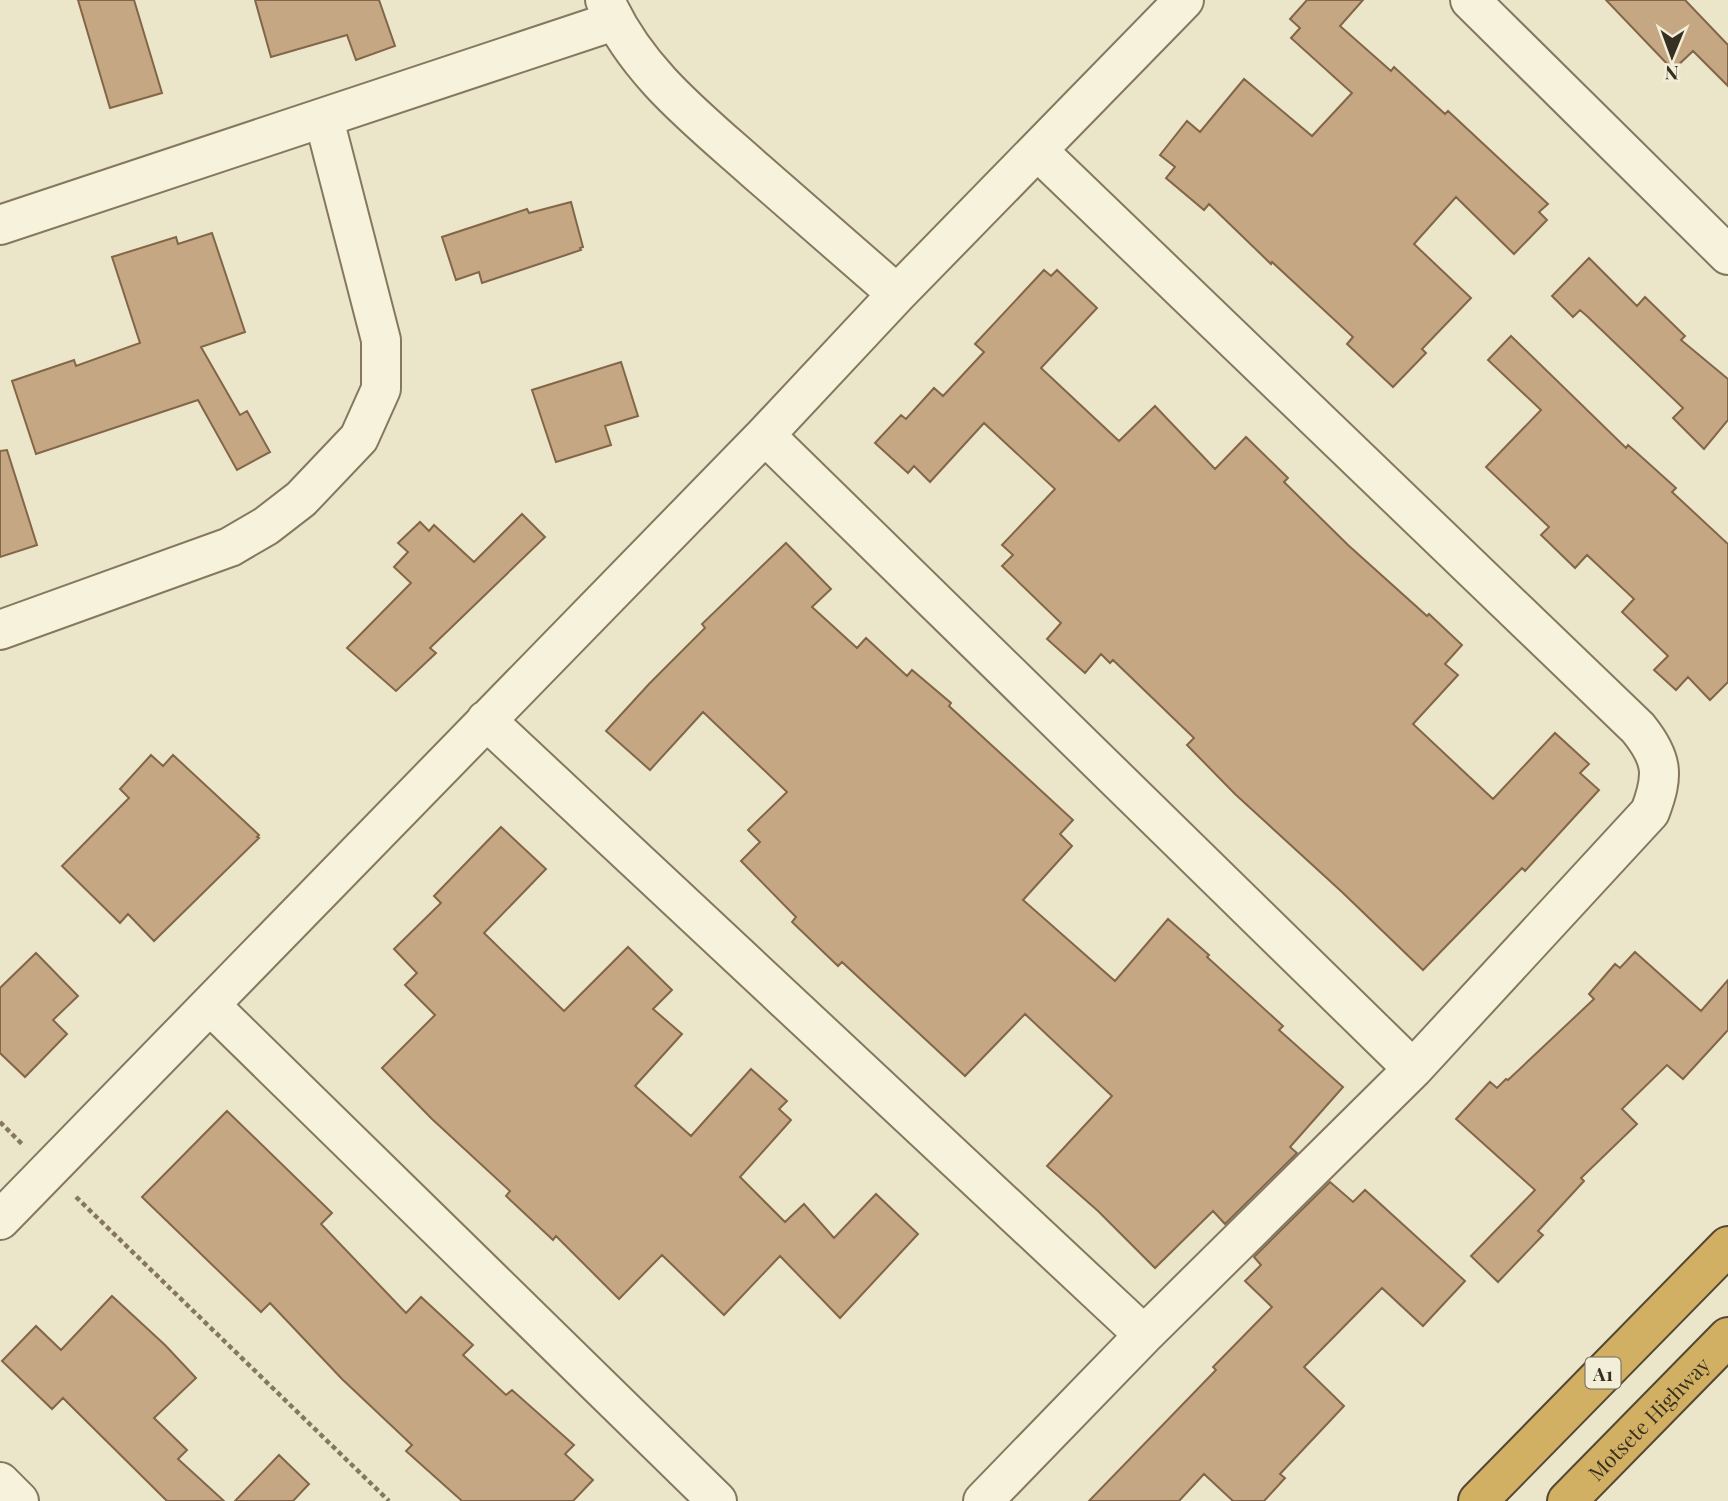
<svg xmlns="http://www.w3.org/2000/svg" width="1728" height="1501" viewBox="0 0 1728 1501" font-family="'Playfair Display',serif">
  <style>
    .building { fill: #c5a783; stroke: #826647; stroke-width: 2 }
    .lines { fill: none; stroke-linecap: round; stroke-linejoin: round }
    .minor-casing { stroke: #85785f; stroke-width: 42 }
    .highway-casing { stroke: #544733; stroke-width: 42 }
    .path { stroke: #85785f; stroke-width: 4.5; stroke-dasharray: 5 3.5; stroke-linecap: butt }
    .minor { stroke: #f6f2dc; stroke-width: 38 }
    .highway { stroke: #d1af63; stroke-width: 38 }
    .labels { text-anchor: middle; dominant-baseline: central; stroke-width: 7; stroke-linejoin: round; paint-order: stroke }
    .shield { fill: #f3eed8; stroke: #6f6858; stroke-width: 2 }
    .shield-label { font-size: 19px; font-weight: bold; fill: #372f21 }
    .street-label { font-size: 21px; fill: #372f21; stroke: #f3eed8 }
  </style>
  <rect width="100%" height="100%" fill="#ebe5c9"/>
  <!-- building -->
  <path class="building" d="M78 0H134L162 93 110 108Z
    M255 0H379L395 46 356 60 347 35 271 57Z
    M1307 0H1363L1340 26 1391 71 1394 67 1445 114 1448 111 1548 204 1539 212 1547 220 1514 254 1456 197 1414 244 1471 298 1422 349 1426 353 1393 387 1347 344 1353 337 1272 262 1271 264 1209 204 1204 210 1166 178 1175 167 1160 155 1187 121 1200 132 1244 79 1312 136 1352 93 1291 38 1300 28 1290 19Z
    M1606 0H1685L1728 45V86L1693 51 1673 70Z
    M571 202 583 247 580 248 581 250 482 283 479 272 456 280 442 237 527 209 529 213Z
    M212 233 245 332 201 347 240 415 247 411 270 452 237 470 198 400 36 454 12 381 74 360 76 366 140 343 112 257 176 237 178 244Z
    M1589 258 1637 306 1645 297 1685 336 1681 340 1728 379V420L1704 449 1673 418 1683 408 1588 317 1580 310 1573 317 1552 296Z
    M1044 270 1051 276 1057 270 1097 308 1041 368 1119 441 1155 406 1215 469 1246 437 1288 478 1284 482 1348 545 1427 616 1429 614 1462 645 1445 664 1458 675 1413 724 1493 799 1555 733 1589 764 1580 773 1599 790 1525 871 1522 868 1423 970 1342 892 1235 794 1187 745 1194 738 1113 660 1110 663 1101 654 1085 673 1047 639 1061 623 1002 566 1013 555 1002 545 1055 489 984 423 930 482 914 466 908 473 875 443 901 415 906 419 934 388 943 396 984 352 975 344Z
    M1511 336 1626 448 1628 445 1636 452 1676 488 1672 492 1728 544V682L1710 700 1688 677 1676 690 1654 670 1668 656 1622 612 1634 599 1587 555 1575 568 1541 535 1549 527 1486 467 1541 410 1488 360Z
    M621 362 638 416 605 426 611 445 556 462 532 390Z
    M7 450 37 545 0 557V451Z
    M522 514 545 537 430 648 436 653 396 691 347 648 411 583 394 567 408 552 398 543 420 522 429 531 434 525 474 562Z
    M786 543 831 589 812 607 857 648 866 638 907 676 912 670 951 703 949 706 1073 820 1060 834 1072 846 1023 900 1115 981 1168 919 1209 955 1207 957 1283 1026 1279 1030 1343 1087 1290 1147 1297 1153 1225 1224 1213 1211 1155 1268 1098 1211 1047 1166 1112 1096 1025 1014 965 1076 842 962 838 966 792 922 796 917 741 861 760 842 748 830 787 792 703 712 650 770 606 731 649 684 705 628 702 624Z
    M151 755 163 766 173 755 259 835 257 837 259 838 154 941 128 914 120 923 62 866 129 798 120 789Z
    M501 827 546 869 484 933 564 1011 628 947 672 990 653 1009 682 1034 635 1086 691 1136 751 1069 787 1101 779 1109 791 1120 740 1177 785 1222 804 1204 834 1238 876 1194 918 1234 840 1318 780 1256 724 1315 662 1255 619 1299 556 1236 553 1240 506 1196 510 1191 432 1119 382 1068 435 1015 405 985 417 973 394 949 441 903 434 896Z
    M1635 952 1701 1011 1728 980V1030L1683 1079 1667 1065 1622 1109 1637 1124 1581 1178 1584 1181 1538 1231 1543 1235 1498 1282 1471 1256 1535 1190 1456 1119 1490 1082 1497 1088 1506 1079 1508 1080 1594 999 1589 994 1615 964 1620 968Z
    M36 953 78 996 53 1020 67 1034 25 1077 0 1053V988Z
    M227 1111 332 1213 321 1224 406 1313 421 1297 473 1345 463 1355 506 1395 512 1390 574 1445 565 1454 593 1480 573 1501H462L406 1451 412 1445 342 1379 270 1303 261 1312 142 1197Z
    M1330 1182 1353 1202 1365 1190 1465 1281 1423 1326 1382 1288 1304 1367 1344 1406 1280 1474 1285 1478 1264 1501H1233L1204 1474 1179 1501H1089L1216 1370 1213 1367 1272 1307 1245 1281 1261 1265 1254 1257Z
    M112 1296 165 1345 196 1378 154 1418 187 1450 178 1459 224 1501H167L63 1398 52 1409 2 1361 36 1326 61 1350Z
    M279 1455 309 1484 293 1501H235Z"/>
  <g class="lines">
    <!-- minor casing -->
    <g class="minor-casing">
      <path id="minor" d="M605 0C636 72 699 120 756 171 803 212 850 253 897 294
        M1470 0 1728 255
        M0 225 614 21
        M765 435 1413 1069
        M0 630 230 547 266 526 301 499 359 438 381 389V340L324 119
        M486 720 1144 1335
        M211 1006 717 1501
        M0 1220 765 435 897 294 1184 0
        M0 1482 19 1501
        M983 1501 1144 1335 1413 1069 1650 812C1664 775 1663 759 1638 728L1038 151"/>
    </g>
    <!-- highway casing -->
    <g class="highway-casing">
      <g id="highway">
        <path d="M1478 1501 1728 1246"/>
        <path id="s1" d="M1567 1501 1728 1337"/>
      </g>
    </g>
    <!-- path -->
    <path class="path" d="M0 1122 22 1144
      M76 1197 389 1501"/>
    <!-- minor -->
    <use href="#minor" class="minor"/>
    <!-- highway -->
    <use href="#highway" class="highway"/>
  </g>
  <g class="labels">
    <!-- shield labels -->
    <rect class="shield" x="1585.5" y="1357.5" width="35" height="31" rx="5"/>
    <g class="shield-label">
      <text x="1603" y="1373">A1</text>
    </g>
    <!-- street labels -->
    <g class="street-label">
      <text stroke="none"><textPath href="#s1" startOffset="116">Motsete Highway</textPath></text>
    </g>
  </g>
  <!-- north arrow -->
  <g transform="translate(1672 56) rotate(181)" stroke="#f3eed8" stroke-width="5" paint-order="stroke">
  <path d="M0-5L12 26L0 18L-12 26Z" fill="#372f21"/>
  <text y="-10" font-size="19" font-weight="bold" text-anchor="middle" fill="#372f21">N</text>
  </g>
</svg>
